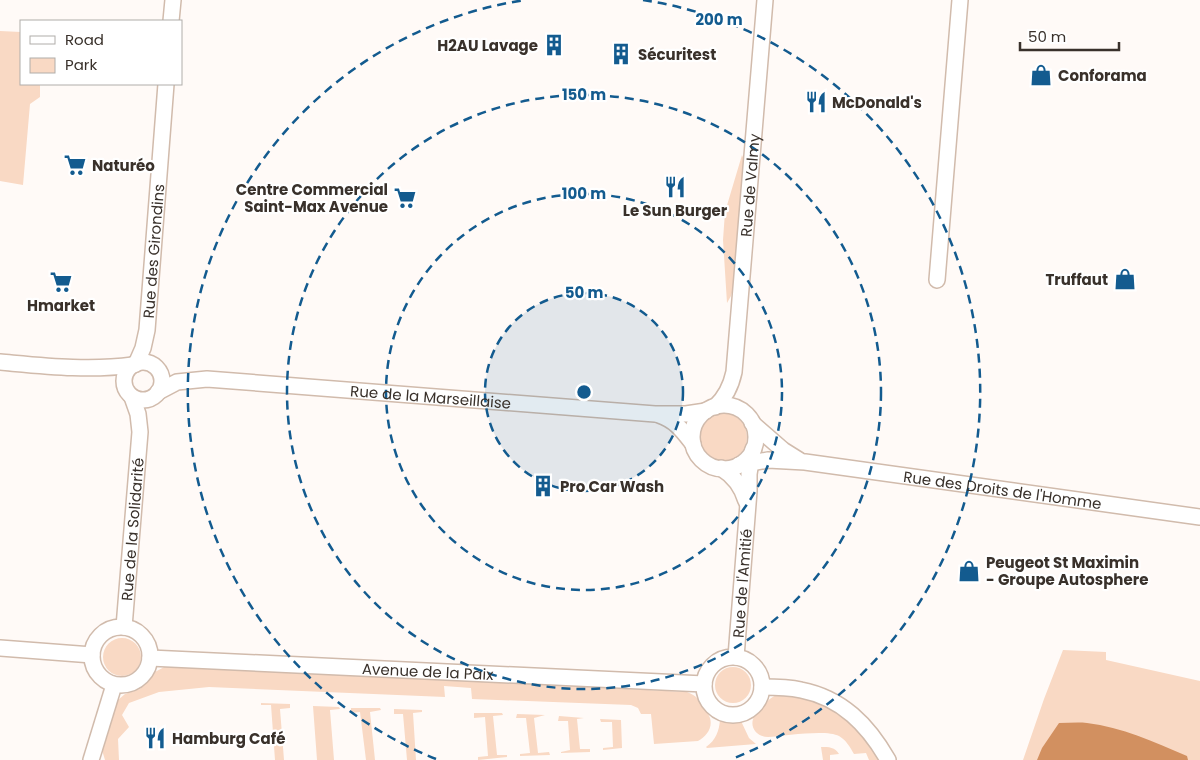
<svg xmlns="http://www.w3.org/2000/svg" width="1200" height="760" viewBox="0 0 1200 760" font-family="Poppins,sans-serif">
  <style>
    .green { fill: #f9d9c4 }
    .water { fill: #d29060 }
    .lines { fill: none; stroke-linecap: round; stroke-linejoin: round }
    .street-casing { stroke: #d1bbac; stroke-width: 18 }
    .street { stroke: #fff; stroke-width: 15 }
    .ring { fill: none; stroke: #135b8f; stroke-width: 2.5; stroke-dasharray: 9 6 }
    .labels { text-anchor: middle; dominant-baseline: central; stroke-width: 4.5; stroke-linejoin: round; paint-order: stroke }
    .poi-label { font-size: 15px; font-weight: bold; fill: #39312b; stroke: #fff; text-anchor: start }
    .street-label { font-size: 15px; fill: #39312b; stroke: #fff }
    .centre { fill: #135b8f; stroke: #fff; stroke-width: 2.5 }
    .ring-label { font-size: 15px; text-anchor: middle; font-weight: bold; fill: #135b8f; stroke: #fff; stroke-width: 4.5; stroke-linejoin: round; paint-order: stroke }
  </style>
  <rect width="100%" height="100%" fill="#fffaf7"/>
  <!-- green -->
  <path class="green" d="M0 31 21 32V84H40V97L30 104 23 185 0 181Z
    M742 155 745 162 735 282 731 296 727 303 723 240 725 212Z
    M699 437a24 24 0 1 1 48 0a24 24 0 1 1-48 0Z
    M103 657a19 19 0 1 1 38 0a19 19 0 1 1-38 0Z
    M1063 650 1106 652V660L1200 681V760H1023L1044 699Z
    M166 666 687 692C697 696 699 699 704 708 706 711 709 715 710 718 713 728 706 737 698 741L654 744 651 714H641L638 708 631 705 472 699 471 688 444 686 445 697 209 687 159 692 129 703 122 715 129 727 118 739 119 760H105L102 750 112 713 118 700 125 694 140 689 149 681 155 672Z
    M715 685a18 18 0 1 1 36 0a18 18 0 1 1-36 0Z
    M778 694C785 695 792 695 798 696 826 702 849 718 867 740 872 746 875 753 879 760H869L866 753 854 754C850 747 846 740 839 736 826 729 784 736 768 737 756 737 748 726 755 715 759 708 771 697 778 694Z
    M261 703 290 704V708L280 709 284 760H275L271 705H261Z
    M313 706 339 707 340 709 330 710 334 760H317Z
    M351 708H380L381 710 370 712 375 760H366L360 712 351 713Z
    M394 709 422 710V712L413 713 416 760H407L403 714H394Z
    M474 713H502L503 715 493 716 497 755H507V757L478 760V757L488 756 485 717 474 718Z
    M517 714 545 715 534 718 538 753 549 752 550 755 520 756V754L530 753 526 718H516Z
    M559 716 584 718 577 719 580 749H590V752L561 753V752L570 750 568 721H558Z
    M600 719 621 720 622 748 603 750V748L613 747 612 722H601Z
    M720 720 741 721 749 738 756 744 707 748 706 747C716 740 719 731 720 720Z
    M821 747C829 747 835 747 839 754L830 755V760H823Z"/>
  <!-- water -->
  <path class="water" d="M1059 723C1068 723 1078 722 1087 723 1122 727 1154 742 1187 756L1188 760H1037L1042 748Z"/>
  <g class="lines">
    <!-- street casing -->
    <g class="street-casing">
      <g id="street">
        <path d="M171 21 173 0"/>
        <path d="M937 280 960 0"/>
        <path d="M0 362C45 366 88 371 133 365"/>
        <circle cx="143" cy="381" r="19"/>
        <path id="s1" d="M136 364 143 348 147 330 166 84"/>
        <path id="s2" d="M158 392 177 382 207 379 655 414H686L706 411"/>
        <circle cx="724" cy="437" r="32"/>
        <path id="s3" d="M715 407C726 397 731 386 734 372L765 0"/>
        <path d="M659 415C676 421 682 430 693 444"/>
        <path d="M752 423 783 450 799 460"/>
        <path id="s4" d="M739 465 768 460 805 462 1200 517"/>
        <path d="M721 468C734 476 742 487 746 501"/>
        <circle cx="121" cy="656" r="29"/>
        <path id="s5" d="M124 627 140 432 138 414 132 397"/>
        <path d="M0 648 92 655"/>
        <path id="s6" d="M736 657 749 491V474L753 449"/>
        <circle cx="733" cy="686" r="29"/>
        <path id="s7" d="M150 658 704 684"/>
        <path d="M762 687C775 687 788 687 801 690 842 698 868 725 888 760"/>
        <path d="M91 760 114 685"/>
      </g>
    </g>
    <!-- street -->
    <use href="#street" class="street"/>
  </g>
  <!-- distance rings -->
  <circle cx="584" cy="392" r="99" fill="#135b8f" fill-opacity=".12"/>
  <g class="ring">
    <circle cx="584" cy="392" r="99"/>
    <circle cx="584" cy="392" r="198"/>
    <circle cx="584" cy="392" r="297"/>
    <path d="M436 759A396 396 0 0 1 525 0M643 0A396 396 0 0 1 732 759"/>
  </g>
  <!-- icons -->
  <defs>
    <g id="building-bare" transform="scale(1.725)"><path d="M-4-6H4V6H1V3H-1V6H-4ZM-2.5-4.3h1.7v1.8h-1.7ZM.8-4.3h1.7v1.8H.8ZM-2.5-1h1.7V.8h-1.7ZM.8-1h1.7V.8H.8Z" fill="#135b8f" stroke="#fff" stroke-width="2.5" paint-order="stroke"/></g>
    <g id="shop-bare" transform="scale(1.725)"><path d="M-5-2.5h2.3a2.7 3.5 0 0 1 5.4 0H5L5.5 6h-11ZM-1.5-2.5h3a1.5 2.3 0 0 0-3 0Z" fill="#135b8f" stroke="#fff" stroke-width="2.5" paint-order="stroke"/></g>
    <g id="restaurant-bare" transform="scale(1.725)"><path d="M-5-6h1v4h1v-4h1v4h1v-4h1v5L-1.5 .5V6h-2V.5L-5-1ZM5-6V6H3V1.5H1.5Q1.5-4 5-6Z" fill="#135b8f" stroke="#fff" stroke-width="2.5" paint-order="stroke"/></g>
    <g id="supermarket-bare" transform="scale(1.725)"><path d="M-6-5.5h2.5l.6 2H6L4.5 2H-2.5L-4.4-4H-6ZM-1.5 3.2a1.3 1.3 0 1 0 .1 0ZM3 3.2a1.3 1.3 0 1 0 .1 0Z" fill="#135b8f" stroke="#fff" stroke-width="2.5" paint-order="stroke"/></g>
  </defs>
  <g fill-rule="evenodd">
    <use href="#building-bare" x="554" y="45"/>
    <use href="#building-bare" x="621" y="54"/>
    <use href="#shop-bare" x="1041" y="75"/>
    <use href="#restaurant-bare" x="816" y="102"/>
    <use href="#supermarket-bare" x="75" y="165"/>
    <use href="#restaurant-bare" x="675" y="187"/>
    <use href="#supermarket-bare" x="405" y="198"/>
    <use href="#shop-bare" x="1125" y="279"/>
    <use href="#supermarket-bare" x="61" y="282"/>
    <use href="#building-bare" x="543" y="486"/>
    <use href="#shop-bare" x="969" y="571"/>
    <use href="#restaurant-bare" x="155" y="738"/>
  </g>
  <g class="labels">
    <!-- poi labels -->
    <g class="poi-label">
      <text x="538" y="45" text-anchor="end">H2AU Lavage</text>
      <text x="638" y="54">Sécuritest</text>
      <text x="1058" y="75">Conforama</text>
      <text x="832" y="102">McDonald's</text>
      <text x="92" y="165">Naturéo</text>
      <text x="388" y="189" text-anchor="end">Centre Commercial<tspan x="388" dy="17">Saint-Max Avenue</tspan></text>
      <text x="675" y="210" text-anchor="middle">Le Sun Burger</text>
      <text x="1108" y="279" text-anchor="end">Truffaut</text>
      <text x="61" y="305" text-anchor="middle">Hmarket</text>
      <text x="560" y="486">Pro Car Wash</text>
      <text x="986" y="562">Peugeot St Maximin<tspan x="986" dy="17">- Groupe Autosphere</tspan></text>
      <text x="172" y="738">Hamburg Café</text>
    </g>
    <!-- street labels -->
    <g class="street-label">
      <text stroke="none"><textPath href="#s3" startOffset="228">Rue de Valmy</textPath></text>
      <text stroke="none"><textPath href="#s1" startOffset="115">Rue des Girondins</textPath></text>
      <text stroke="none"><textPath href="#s2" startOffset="276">Rue de la Marseillaise</textPath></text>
      <text stroke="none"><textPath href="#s4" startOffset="266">Rue des Droits de l'Homme</textPath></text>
      <text stroke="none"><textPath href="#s5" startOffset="98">Rue de la Solidarité</textPath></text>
      <text stroke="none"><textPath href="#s6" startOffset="74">Rue de l'Amitié</textPath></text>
      <text stroke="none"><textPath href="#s7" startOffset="278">Avenue de la Paix</textPath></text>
    </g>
  </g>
  <circle cx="584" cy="392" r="8" class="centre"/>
  <g class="ring-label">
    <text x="719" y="25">200 m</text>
    <text x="584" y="100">150 m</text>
    <text x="584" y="199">100 m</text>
    <text x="584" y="298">50 m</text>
  </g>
  <!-- legend -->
  <rect x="20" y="20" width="162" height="65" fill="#ffffff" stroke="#b0adaa"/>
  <rect x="30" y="36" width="25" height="8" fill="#ffffff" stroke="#b0adaa"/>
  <text x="65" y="45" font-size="15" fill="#39312b">Road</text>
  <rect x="30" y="58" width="25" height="15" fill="#f9d9c4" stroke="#b0adaa"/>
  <text x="65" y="70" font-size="15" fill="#39312b">Park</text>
  <!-- scale -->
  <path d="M1020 42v8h99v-8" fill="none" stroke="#39312b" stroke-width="2.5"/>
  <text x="1028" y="42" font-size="15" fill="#39312b" stroke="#ffffff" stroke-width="4" paint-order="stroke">50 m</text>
</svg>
